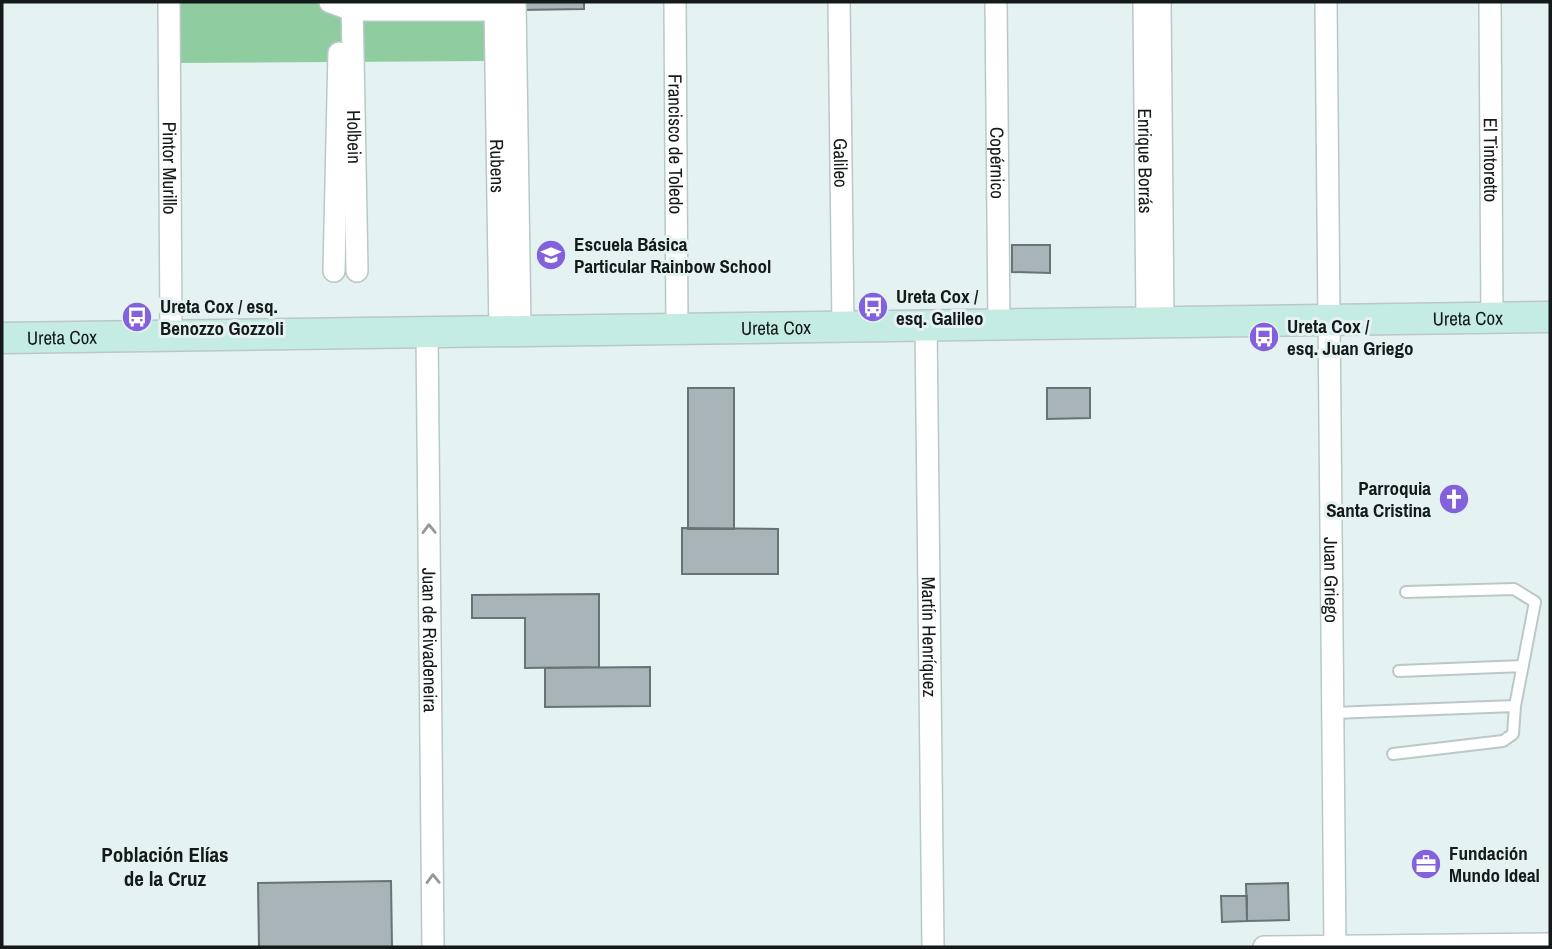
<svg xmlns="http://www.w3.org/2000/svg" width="1552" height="949" viewBox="0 0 1552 949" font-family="'Archivo Narrow',sans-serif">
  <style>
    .green { fill: #8fcda0 }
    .building { fill: #a8b4b7; stroke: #677375; stroke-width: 2 }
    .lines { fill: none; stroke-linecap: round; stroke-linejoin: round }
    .lane-casing { stroke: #bbc8c8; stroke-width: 14 }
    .street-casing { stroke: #bbc8c8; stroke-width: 24 }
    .secondary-casing { stroke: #bbc8c8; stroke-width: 33 }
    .lane { stroke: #fff; stroke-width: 10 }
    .street { stroke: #fff; stroke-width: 21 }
    .secondary { stroke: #c4ece2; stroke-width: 30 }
    .oneway { stroke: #959898 }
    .labels { text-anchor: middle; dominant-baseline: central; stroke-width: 6; stroke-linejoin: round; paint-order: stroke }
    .street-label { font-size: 19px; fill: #141919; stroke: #e4f2f1 }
    .poi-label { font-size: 19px; font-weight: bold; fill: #141919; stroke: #e4f2f1; text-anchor: start }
    .neighbourhood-label { font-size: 21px; font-weight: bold; fill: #141919; stroke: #e4f2f1 }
  </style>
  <rect width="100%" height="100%" fill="#e4f2f1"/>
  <!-- green -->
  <path class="green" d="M177 2H314L344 16 490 13 492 61 176 63Z"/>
  <!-- building -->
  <path class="building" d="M518 2H584V9L518 10Z
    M1012 245H1050V273L1012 272Z
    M688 388H734V529H688Z
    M1047 388H1090V418L1047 419Z
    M682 528 778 529V574H682Z
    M599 594V667L525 668V618H472V595Z
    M650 667V706L545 707V668Z
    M391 881 392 947H259L258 883Z
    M1288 883 1289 920 1247 921 1246 884Z
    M1221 896H1247V921L1222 922Z"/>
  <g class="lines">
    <!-- lane casing -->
    <g class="lane-casing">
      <path id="lane" d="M1399 671 1523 666
        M1333 713 1515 706
        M1393 754 1503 741 1513 734 1515 706 1535 602 1514 589 1406 592"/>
    </g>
    <!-- street casing -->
    <g class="street-casing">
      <g id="street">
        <path id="s1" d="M169 2 171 335"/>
        <path d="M330 2 352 10H495"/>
        <path id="s2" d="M352 2 357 271"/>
        <path id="s3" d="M495 2 500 331"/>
        <path d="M515 2 520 330"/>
        <path id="s4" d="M675 2 677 328"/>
        <path id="s5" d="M839 2 843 326"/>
        <path id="s6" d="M996 2 999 324"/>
        <path id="s7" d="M1144 2 1147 321"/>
        <path d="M1160 2 1163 321"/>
        <path id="s8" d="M1326 2 1335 947"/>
        <path id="s9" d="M1490 2 1492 318"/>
        <path d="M334 271 339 53"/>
        <path id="s10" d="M926 325 933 947"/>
        <path id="s11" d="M427 332 433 947"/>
        <path d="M1264 947 1550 944"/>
      </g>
    </g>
    <!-- secondary casing -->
    <g class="secondary-casing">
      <g id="secondary">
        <path id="s12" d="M2 338 1550 317"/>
      </g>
    </g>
    <!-- lane -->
    <use href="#lane" class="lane"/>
    <!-- street -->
    <use href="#street" class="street"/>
    <!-- secondary -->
    <use href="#secondary" class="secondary"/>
  </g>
  <!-- one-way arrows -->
  <defs><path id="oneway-chevron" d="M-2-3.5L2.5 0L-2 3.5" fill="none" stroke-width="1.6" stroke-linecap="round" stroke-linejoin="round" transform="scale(1.75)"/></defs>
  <g class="oneway">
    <use href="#oneway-chevron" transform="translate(429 529) rotate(-91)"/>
    <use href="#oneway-chevron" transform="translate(433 879) rotate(-91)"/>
  </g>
  <!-- icons -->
  <defs>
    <g id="school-disc" transform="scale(1.575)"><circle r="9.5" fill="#8361dc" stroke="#e4f2f1"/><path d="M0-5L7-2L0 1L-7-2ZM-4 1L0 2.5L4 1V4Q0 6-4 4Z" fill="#fff"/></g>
    <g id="bus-disc" transform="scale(1.575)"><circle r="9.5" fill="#8361dc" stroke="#e4f2f1"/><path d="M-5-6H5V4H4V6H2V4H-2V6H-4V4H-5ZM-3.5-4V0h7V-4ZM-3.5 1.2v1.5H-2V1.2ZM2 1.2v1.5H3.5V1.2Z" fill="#fff"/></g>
    <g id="church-disc" transform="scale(1.575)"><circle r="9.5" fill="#8361dc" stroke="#e4f2f1"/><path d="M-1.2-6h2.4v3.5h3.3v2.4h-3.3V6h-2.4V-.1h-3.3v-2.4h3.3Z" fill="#fff"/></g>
    <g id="office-disc" transform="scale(1.575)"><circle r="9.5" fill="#8361dc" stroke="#e4f2f1"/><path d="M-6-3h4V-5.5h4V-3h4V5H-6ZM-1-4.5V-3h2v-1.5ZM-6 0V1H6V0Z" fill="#fff"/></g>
  </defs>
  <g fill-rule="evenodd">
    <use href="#school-disc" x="551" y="255"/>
    <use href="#bus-disc" x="873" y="307"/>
    <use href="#bus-disc" x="137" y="317"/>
    <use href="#bus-disc" x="1264" y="337"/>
    <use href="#church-disc" x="1454" y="499"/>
    <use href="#office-disc" x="1426" y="864"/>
  </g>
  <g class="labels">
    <!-- street labels -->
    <g class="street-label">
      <text stroke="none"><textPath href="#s2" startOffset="135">Holbein</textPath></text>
      <text stroke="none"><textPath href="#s4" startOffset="142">Francisco de Toledo</textPath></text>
      <text stroke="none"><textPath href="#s9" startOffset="158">El Tintoretto</textPath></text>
      <text stroke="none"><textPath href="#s7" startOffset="159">Enrique Borrás</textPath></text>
      <text stroke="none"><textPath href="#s6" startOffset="161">Copérnico</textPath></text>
      <text stroke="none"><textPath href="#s5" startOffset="161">Galileo</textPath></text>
      <text stroke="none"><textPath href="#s3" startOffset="164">Rubens</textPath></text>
      <text stroke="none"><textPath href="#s1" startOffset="166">Pintor Murillo</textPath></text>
      <text stroke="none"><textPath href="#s12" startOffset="1466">Ureta Cox</textPath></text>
      <text stroke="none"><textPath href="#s12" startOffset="774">Ureta Cox</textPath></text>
      <text stroke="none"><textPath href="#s12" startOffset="60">Ureta Cox</textPath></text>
      <text stroke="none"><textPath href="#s8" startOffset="578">Juan Griego</textPath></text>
      <text stroke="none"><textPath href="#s10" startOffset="312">Martín Henríquez</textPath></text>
      <text stroke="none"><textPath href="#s11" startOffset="308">Juan de Rivadeneira</textPath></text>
    </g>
    <!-- poi labels -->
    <g class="poi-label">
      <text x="574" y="244">Escuela Básica<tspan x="574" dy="22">Particular Rainbow School</tspan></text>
      <text x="896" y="296">Ureta Cox /<tspan x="896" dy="22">esq. Galileo</tspan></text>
      <text x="160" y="306">Ureta Cox / esq.<tspan x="160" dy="22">Benozzo Gozzoli</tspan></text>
      <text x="1287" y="326">Ureta Cox /<tspan x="1287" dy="22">esq. Juan Griego</tspan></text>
      <text x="1431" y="488" text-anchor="end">Parroquia<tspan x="1431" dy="22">Santa Cristina</tspan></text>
      <text x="1449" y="853">Fundación<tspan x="1449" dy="22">Mundo Ideal</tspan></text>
    </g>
    <!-- neighbourhood labels -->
    <g class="neighbourhood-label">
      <text x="165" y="854">Población Elías<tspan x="165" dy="24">de la Cruz</tspan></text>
    </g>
  </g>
  <!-- border -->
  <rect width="1552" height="949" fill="none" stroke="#141919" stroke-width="7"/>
</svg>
